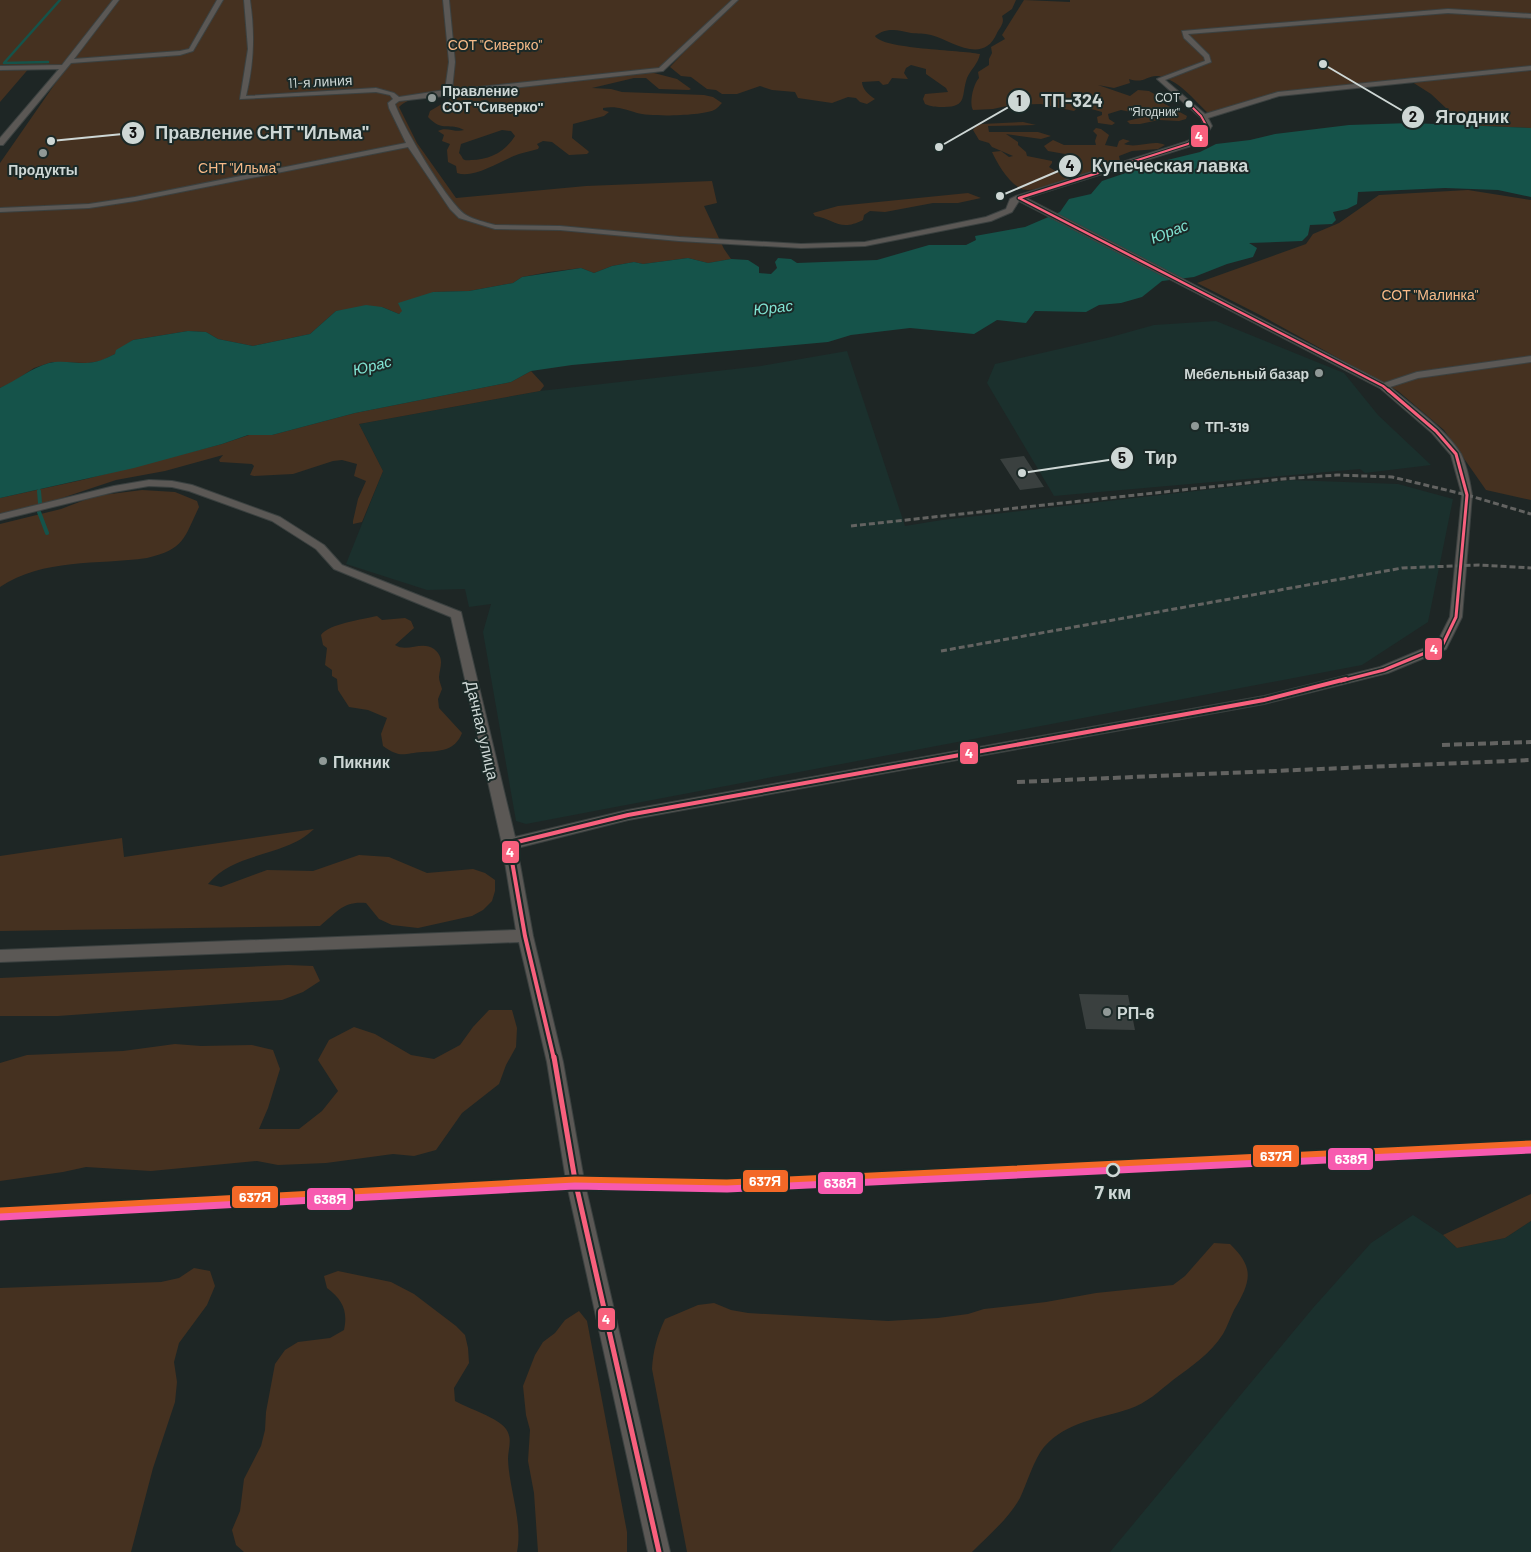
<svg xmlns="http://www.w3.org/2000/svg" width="1531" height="1552" viewBox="0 0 1531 1552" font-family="Barlow,sans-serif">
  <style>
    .built { fill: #1b302d }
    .green { fill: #453120; fill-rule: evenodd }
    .water { fill: #15534a }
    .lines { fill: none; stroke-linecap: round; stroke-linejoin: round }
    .stream-far1 { stroke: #15534a; stroke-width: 2.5 }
    .stream { stroke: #15534a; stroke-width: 4 }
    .building { fill: #3a403f }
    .minor-casing { stroke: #3b4140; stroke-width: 2 }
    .minor { fill: #5b5855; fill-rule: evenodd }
    .rail-far1 { stroke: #636361; stroke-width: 3; stroke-dasharray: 6 3; stroke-linecap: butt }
    .rail { stroke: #636361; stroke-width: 4; stroke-dasharray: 8 4; stroke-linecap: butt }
    .bus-1-far4-casing { stroke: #1b2927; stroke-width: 4 }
    .bus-1-far3-casing { stroke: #1b2927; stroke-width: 5 }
    .bus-1-far2-casing { stroke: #1b2927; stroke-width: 6 }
    .bus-1-far1-casing { stroke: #1b2927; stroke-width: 8 }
    .bus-1-casing { stroke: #1b2927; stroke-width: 9 }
    .bus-1-far4 { stroke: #f8607d; stroke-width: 2 }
    .bus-1-far3 { stroke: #f8607d; stroke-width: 2.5 }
    .bus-1-far2 { stroke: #f8607d; stroke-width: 3 }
    .bus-1-far1 { stroke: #f8607d; stroke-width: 4 }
    .bus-1 { stroke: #f8607d; stroke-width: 5 }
    .rail-1-casing { stroke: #1b2927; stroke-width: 11 }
    .rail-2-casing { stroke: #1b2927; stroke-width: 11 }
    .rail-1 { stroke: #f36827; stroke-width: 7 }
    .rail-2 { stroke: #f75aaf; stroke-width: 7 }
    .poi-dot { fill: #909997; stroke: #1b2927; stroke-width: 2 }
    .bus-dot { fill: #ced7d5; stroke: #1b2927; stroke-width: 2 }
    .stop-dot { fill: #1b2927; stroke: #ced7d5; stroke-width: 2.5 }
    .labels { text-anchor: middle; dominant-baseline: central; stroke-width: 4; stroke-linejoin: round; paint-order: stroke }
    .far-bus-label { font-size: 12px; fill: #ced7d5; stroke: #1b2927; text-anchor: end }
    .far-park-label { font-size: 14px; fill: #f7ba88; stroke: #1b2927 }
    .far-street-label { font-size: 14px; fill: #ced7d5; stroke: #1b2927 }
    .far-poi-label { font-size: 14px; font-weight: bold; fill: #ced7d5; stroke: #1b2927; text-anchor: start }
    .far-water-label { font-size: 15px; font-style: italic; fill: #80e3d2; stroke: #1b2927 }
    .street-label { font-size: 16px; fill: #ced7d5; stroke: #1b2927 }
    .poi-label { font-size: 16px; font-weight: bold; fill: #ced7d5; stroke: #1b2927; text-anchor: start }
    .near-stop-label { font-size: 19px; font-weight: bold; fill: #ced7d5; stroke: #1b2927 }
    .leader { fill: none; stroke: #ced7d5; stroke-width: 2 }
    .callout-dot { fill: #ced7d5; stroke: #1b2927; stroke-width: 2 }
    .mark-label { font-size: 15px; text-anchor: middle; font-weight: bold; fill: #111 }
    .callout-label { font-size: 18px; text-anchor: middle; font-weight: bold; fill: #ced7d5; stroke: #1b2927; stroke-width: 4; stroke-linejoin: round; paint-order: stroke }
    .line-badge { stroke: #1b2927; stroke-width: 2 }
    .badge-label { font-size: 14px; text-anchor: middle; font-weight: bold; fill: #fff }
  </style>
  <rect width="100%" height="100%" fill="#1e2625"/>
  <!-- built -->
  <path class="built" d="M1216 321 1344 373 1378 415 1431 465 1365 473 1360 469 1054 496 987 383 995 364 1111 337 1154 325Z
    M847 351 905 526 942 520 1291 480 1398 484 1453 499 1428 622 1362 665 526 824 516 821 483 632 491 604 469 607 465 589 427 590 346 564 383 471 359 424 540 391 761 366Z
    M1413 1215 1443 1235 1457 1248 1505 1238 1531 1221V1552H1110L1313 1308 1371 1243Z"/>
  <!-- green -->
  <path class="green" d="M0 0H1016L1012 9 1002 16C1005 23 1000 27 997 33 983 66 951 40 931 35 924 33 918 34 911 33 898 30 887 27 875 36 882 49 960 50 980 54 978 64 971 69 967 78 961 95 968 107 944 107 937 107 932 107 925 104L923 99 925 94 948 92 946 88 926 74V69L911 65 906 68 904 73 908 79 892 78 888 84 883 85 879 81 862 82C862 89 869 95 875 99L867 104 860 102 856 98 848 97 832 103 798 98 795 92 772 90 760 86 737 94H722L716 90 707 89 691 77 681 76 670 67 687 49 658 72 654 73 677 79 691 89 689 90 659 89 646 78H634L592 88 611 89 622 92 704 95 713 97 722 103C720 105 717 109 714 110 702 116 650 117 637 113 624 109 616 106 603 108V110L609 112 604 116 573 124 572 138 587 150 589 152 587 154 569 155 552 142 543 141 537 144 539 147 538 149C532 151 525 152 519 154 502 160 475 179 457 173L456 166 448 162 447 150 450 144 442 141 444 135 438 131C446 126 455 133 464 130 450 122 443 133 428 117L430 111 457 95C439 95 412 94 399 107L417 143 456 198 586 186 712 181 717 203 704 206 724 249 731 259 708 263 688 258 643 264 634 262 612 266 594 273 581 268 549 272 522 277 513 283 469 291 433 292 399 314 382 307 336 311 310 334 253 346 218 339 206 332 188 331 133 340 115 354 101 361 88 363 52 362 34 368 13 382 0 388V163L68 65 31 66 0 102ZM502 130 511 131 515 136C505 152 490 160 471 160 469 160 465 161 463 159 462 157 461 155 459 153L461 144Z
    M1024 0 1070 2V0H1531V128L1464 125 1431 94 1409 80 1276 93 1208 113C1194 100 1178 79 1158 76 1147 75 1144 84 1129 79L1130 83 1114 88 1098 85 1130 96 1138 90 1149 91 1156 95 1163 103 1187 116 1186 119 1179 121 1159 120 1140 124H1130L1127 121 1144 117 1167 115 1170 113 1151 111 1136 113 1121 110 1108 114 1109 119 1115 123 1112 125 1098 123 1097 117 1102 115V112L1088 108 1087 102H1084L1074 111 1041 104 1011 105 993 109 973 110C969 104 973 84 979 78L978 72 989 65V59L992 53 991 47 1005 39 1002 35Z
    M1023 122 1036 125 988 126 989 132H1038L1051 136 1041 139 1006 134 1018 142V145L1026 152 1027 156 1052 161V163L1049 167 1057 172 1061 171 1063 165 1061 161 1065 154 1048 151 1044 146 1053 140 1064 145H1096L1095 141 1097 135 1093 131 1096 128 1101 129 1109 135 1105 145 1117 147 1119 141 1123 139 1130 141 1124 144C1138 149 1152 139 1165 145L1158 149 1132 151 1119 156 1120 161 1111 164C1094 169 1036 195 1022 189 1009 184 997 163 992 152L1001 151 1009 157 1013 156 992 147 989 143 979 140 973 130 977 125 982 124Z
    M1468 190 1531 200V500L1486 490 1444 430 1398 391 1260 315 1197 283 1306 244 1313 234 1339 223 1379 195Z
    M968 193 981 198 958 203H933L885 212 870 211 864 215 863 220C840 232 834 219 815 216L813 213 838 206Z
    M531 371 543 384 544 386 540 391 359 424 383 471 362 522 353 524V521L358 499 366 481 354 476 357 464 342 460 333 461 293 474 254 476 250 475 254 466 252 464 220 462 219 460 223 455 165 471 116 480 53 501 0 515V498L82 480 222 444 249 435H272L355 413 511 382Z
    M142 490 175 492 197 501 199 507C184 538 185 549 147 558 98 565 43 558 0 587V524L61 509 95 496Z
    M377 616 382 620 405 618 411 621 414 628 395 645C407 653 422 640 434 649 445 658 440 666 439 677 439 681 441 685 442 689L438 699 439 708 462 733C455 751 440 751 423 752 404 753 401 759 383 746L381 734 387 718 368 710 349 707 338 690 337 679 332 676V670L325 665 327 648 323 645 321 635C328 624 364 619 377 616Z
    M314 829C284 858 235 851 208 884L221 887 267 870 313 871 359 855 389 857 427 873 473 869 485 873 495 880V891L492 901 483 910 472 916 418 928 392 925 379 919 366 903C343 901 337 912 320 926L0 931V856L122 838 124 857Z
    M288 965 313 966 320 981 303 992 282 1000 58 1016H0V978Z
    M489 1010H512L517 1028 516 1047 506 1065 499 1084 462 1113 436 1150 414 1156 393 1154 326 1163 278 1165 257 1161 151 1171 86 1167 63 1172 0 1181V1063L27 1055 123 1051 175 1044 201 1046 252 1045 273 1050 280 1069 268 1108 259 1129H299L322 1111 338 1091 318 1060 329 1040 354 1027 375 1034 411 1055 434 1059 460 1045 473 1027Z
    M1531 1194V1221L1505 1238 1457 1248 1443 1235Z
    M1214 1243 1230 1244C1255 1268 1251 1281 1234 1310 1230 1318 1227 1327 1223 1334 1210 1354 1192 1366 1173 1380 1159 1391 1147 1403 1129 1409 1099 1419 1067 1421 1044 1447 1034 1459 1027 1483 1020 1498 1009 1518 988 1536 972 1552H687L652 1369C653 1351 657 1336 665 1319L698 1305 714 1303 731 1310 748 1313 888 1321 938 1318 968 1314 984 1309 1046 1302 1096 1293 1173 1285 1185 1276Z
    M194 1268 210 1271 215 1286 207 1305 179 1343 174 1362 177 1382 175 1402 153 1468 131 1552H0V1288L161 1282 179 1278Z
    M338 1271 391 1282 414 1294 456 1326 465 1335 468 1348 469 1363 454 1388 455 1401C467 1408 499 1418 506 1429 513 1439 508 1449 508 1459 509 1489 523 1522 517 1552H244L236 1545 232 1530 240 1511 244 1479 261 1446 265 1430 266 1412 275 1364 285 1350 298 1342 330 1338 344 1330C348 1311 343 1300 327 1288L324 1276Z
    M579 1311 587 1321 627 1532V1552H538L534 1493 528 1461 530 1430 526 1415 523 1386 535 1355 543 1342 555 1333 565 1320Z"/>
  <!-- water -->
  <path class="water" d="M1411 123 1531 128V197L1498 190 1445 188 1358 192 1357 204 1347 209 1333 212 1336 220 1332 224 1310 225 1308 235 1302 241 1249 243 1257 248 1253 257 1227 264 1194 277 1162 281 1142 297 1121 303 1099 305 1086 312 1035 311 1026 323 997 320 974 334 910 328 851 335 828 342 572 365 531 371 511 382 355 413 272 435H248L222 444 134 468 0 498V388C17 380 31 368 49 363 60 360 74 363 85 363 96 363 105 359 115 354L116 350 133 340 188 331 206 332 218 339 253 346 310 334 336 311 366 305 382 307 399 314 402 311 398 303 433 292 469 291 513 283 522 277 581 268 594 273 612 266 634 262 643 264 688 258 708 263 731 259 748 260 759 267V273L771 274 777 268 775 262 778 258 791 259 797 263 877 260 929 245H966L976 240 975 236 1025 227 1060 212 1069 199 1091 194 1102 181 1155 163 1200 152 1216 144 1250 140 1275 134 1349 125Z"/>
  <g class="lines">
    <!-- stream-far1 -->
    <path class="stream-far1" d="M48 62 4 63 60 0"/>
    <!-- stream -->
    <path class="stream" d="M39 491 40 503
      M39 512 47 533"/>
  </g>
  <!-- building -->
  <path class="building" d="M1024 456 1044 487 1020 490 1000 459Z
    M1079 994 1128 995 1135 1030 1086 1029Z"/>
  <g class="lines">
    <!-- minor casing -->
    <g class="minor-casing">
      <path id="minor" d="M113 0H119L74 59 180 51 189 49 217 0H223L193 51 180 55 71 63 3 145H0V138L59 69 0 70V66L62 65Z
        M244 0H250C255 33 254 63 246 96L376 88 394 93 399 97 445 90 449 62 443 0H449L455 62 452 90 659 68 732 0H738L663 71 399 101 395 104C402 125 448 204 466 215 474 220 485 222 495 225L560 226 679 237 801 244 865 242 986 217 1006 209 1010 199 1016 196 1185 142 1197 137 1204 126 1201 118 1157 79 1205 61 1204 57 1184 38 1182 31 1448 9 1531 14V18L1448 13 1188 34 1209 55 1211 62 1165 80 1205 114 1278 92 1531 66V70L1279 96 1208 118 1212 126 1203 140 1191 146 1026 198 1384 383 1417 372 1531 356V362L1418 378 1390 387C1410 404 1448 431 1461 454 1467 466 1470 482 1472 495L1462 617 1446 649 1388 673 1264 704 628 820 517 848 533 936 563 1062 584 1180 670 1552H648L566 1180 547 1062 519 942 0 962V950L516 930 502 844 451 617 334 569 316 549 272 521 189 491 172 487 149 486 114 492 0 520V514L114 486 149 480 172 481 192 485 280 517 324 545 342 565 461 612 515 837 628 810 1264 696 1380 667 1437 643 1450 617 1462 495 1451 455 1432 433 1380 388 1019 201 1012 212 991 221 865 246 801 248 679 241 560 230 495 229 459 218 450 209 408 147 135 201 89 208 0 212V208L89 204 135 197 406 143 389 108 388 103 393 99 390 95 376 92 240 99 248 49Z"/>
    </g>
    <!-- minor -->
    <use href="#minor" class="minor"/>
    <!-- rail-far1 -->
    <path class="rail-far1" d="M851 526 1283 479 1337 475 1392 477 1467 495 1531 514
      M941 651 1402 568 1479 565 1531 568"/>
    <!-- rail -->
    <path class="rail" d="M1442 745 1531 742
      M1017 782 1531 760"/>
    <!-- bus-1-far4 casing -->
    <g class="bus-1-far4-casing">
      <path id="bus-1-far4" d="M1106 170 1188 144 1203 134 1206 125 1201 116 1189 104"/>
    </g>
    <!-- bus-1-far3 casing -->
    <g class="bus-1-far3-casing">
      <path id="bus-1-far3" d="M1019 198 1110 169
        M1019 198 1383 386 1389 391"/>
    </g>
    <!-- bus-1-far2 casing -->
    <g class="bus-1-far2-casing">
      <path id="bus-1-far2" d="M1341 681 1384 670 1442 646 1456 617 1467 495 1456 454 1436 431 1388 390"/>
    </g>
    <!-- bus-1-far1 casing -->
    <g class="bus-1-far1-casing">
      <path id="bus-1-far1" d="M554 1059 525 936 509 844 628 815 1264 700 1346 679"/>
    </g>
    <!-- bus-1 casing -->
    <g class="bus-1-casing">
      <path id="bus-1" d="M554 1057 575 1180 659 1552"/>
    </g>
    <!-- bus-1-far4 -->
    <use href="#bus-1-far4" class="bus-1-far4"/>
    <!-- bus-1-far3 -->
    <use href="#bus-1-far3" class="bus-1-far3"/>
    <!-- bus-1-far2 -->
    <use href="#bus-1-far2" class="bus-1-far2"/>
    <!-- bus-1-far1 -->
    <use href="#bus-1-far1" class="bus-1-far1"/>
    <!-- bus-1 -->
    <use href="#bus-1" class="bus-1"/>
    <!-- rail-1 casing -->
    <g class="rail-1-casing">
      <path id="rail-1" d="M0 1211 575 1180 727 1183 1531 1144"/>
    </g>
    <!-- rail-2 casing -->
    <g class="rail-2-casing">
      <path id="rail-2" d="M0 1217 575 1186 727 1189 1531 1150"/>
    </g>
    <!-- rail-1 -->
    <use href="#rail-1" class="rail-1"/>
    <!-- rail-2 -->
    <use href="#rail-2" class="rail-2"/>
  </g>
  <!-- markers -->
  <g class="poi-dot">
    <circle cx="432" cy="98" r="5"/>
    <circle cx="43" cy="153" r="5"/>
    <circle cx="1319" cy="373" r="5"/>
    <circle cx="1195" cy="426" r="5"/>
    <circle cx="323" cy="761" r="5"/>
    <circle cx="1107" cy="1012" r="5"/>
  </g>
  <circle class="bus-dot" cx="1189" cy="104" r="4.5"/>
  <circle class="stop-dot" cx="1113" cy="1170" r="6"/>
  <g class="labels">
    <!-- far-bus labels -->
    <g class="far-bus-label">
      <text x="1180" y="97">СОТ<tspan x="1180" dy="14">"Ягодник"</tspan></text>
    </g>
    <!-- far-park labels -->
    <g class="far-park-label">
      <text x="495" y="44">СОТ "Сиверко"</text>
      <text x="239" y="167">СНТ "Ильма"</text>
      <text x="1430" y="294">СОТ "Малинка"</text>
    </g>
    <!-- far-street labels -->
    <g class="far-street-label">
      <text transform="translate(320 81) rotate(-3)">11-я линия</text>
    </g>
    <!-- far-poi labels -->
    <g class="far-poi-label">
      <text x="442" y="90">Правление<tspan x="442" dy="16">СОТ "Сиверко"</tspan></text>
      <text x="43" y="169" text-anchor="middle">Продукты</text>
      <text x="1309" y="373" text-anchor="end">Мебельный базар</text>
      <text x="1205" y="426">ТП-319</text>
    </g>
    <!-- far-water labels -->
    <g class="far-water-label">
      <text transform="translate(1169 231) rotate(-22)">Юрас</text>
      <text transform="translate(773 307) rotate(-7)">Юрас</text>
      <text transform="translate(372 365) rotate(-14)">Юрас</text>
    </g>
    <!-- street labels -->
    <g class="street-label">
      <text transform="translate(483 730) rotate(77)">Дачная улица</text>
    </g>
    <!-- poi labels -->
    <g class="poi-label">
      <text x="333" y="761">Пикник</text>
      <text x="1117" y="1012">РП-6</text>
    </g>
    <!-- near-stop labels -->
    <g class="near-stop-label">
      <text x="1113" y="1191">7 км</text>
    </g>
  </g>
  <!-- callouts -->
  <path class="leader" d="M939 147L1019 101M1323 64L1413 117M51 141L133 133M1000 196L1070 166M1022 473L1122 458"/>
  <g class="callout-dot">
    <circle cx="939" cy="147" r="5"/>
    <circle cx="1323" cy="64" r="5"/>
    <circle cx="51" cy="141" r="5"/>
    <circle cx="1000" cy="196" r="5"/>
    <circle cx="1022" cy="473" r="5"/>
    <circle cx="1019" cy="101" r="12"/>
    <circle cx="1413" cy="117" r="12"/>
    <circle cx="133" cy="133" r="12"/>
    <circle cx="1070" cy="166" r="12"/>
    <circle cx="1122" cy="458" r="12"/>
  </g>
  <g class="mark-label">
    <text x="1019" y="106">1</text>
    <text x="1413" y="122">2</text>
    <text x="133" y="138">3</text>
    <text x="1070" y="171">4</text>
    <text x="1122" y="463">5</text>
  </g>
  <g class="callout-label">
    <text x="1072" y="107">ТП-324</text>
    <text x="1472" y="123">Ягодник</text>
    <text x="262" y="139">Правление СНТ "Ильма"</text>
    <text x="1170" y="172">Купеческая лавка</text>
    <text x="1161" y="464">Тир</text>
  </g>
  <g class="line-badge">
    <rect x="1190" y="124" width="19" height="24" rx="5" fill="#f8607d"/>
    <rect x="1424" y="637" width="19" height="24" rx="5" fill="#f8607d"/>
    <rect x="959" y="741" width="20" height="24" rx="5" fill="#f8607d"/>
    <rect x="501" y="840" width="19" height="24" rx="5" fill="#f8607d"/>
    <rect x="1252" y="1144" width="48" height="24" rx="5" fill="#f36827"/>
    <rect x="1327" y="1147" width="47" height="24" rx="5" fill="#f75aaf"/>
    <rect x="742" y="1169" width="47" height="24" rx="5" fill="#f36827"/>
    <rect x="817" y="1171" width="47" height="24" rx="5" fill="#f75aaf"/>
    <rect x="231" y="1185" width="48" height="24" rx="5" fill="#f36827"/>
    <rect x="306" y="1187" width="48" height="24" rx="5" fill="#f75aaf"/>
    <rect x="597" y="1307" width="19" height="24" rx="5" fill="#f8607d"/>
  </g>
  <g class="badge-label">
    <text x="1199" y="141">4</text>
    <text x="1434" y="654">4</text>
    <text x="969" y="758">4</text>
    <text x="510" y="857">4</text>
    <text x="1276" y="1161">637Я</text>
    <text x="1351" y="1164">638Я</text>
    <text x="765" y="1186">637Я</text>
    <text x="840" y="1188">638Я</text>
    <text x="255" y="1202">637Я</text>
    <text x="330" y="1204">638Я</text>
    <text x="606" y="1324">4</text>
  </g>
</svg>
